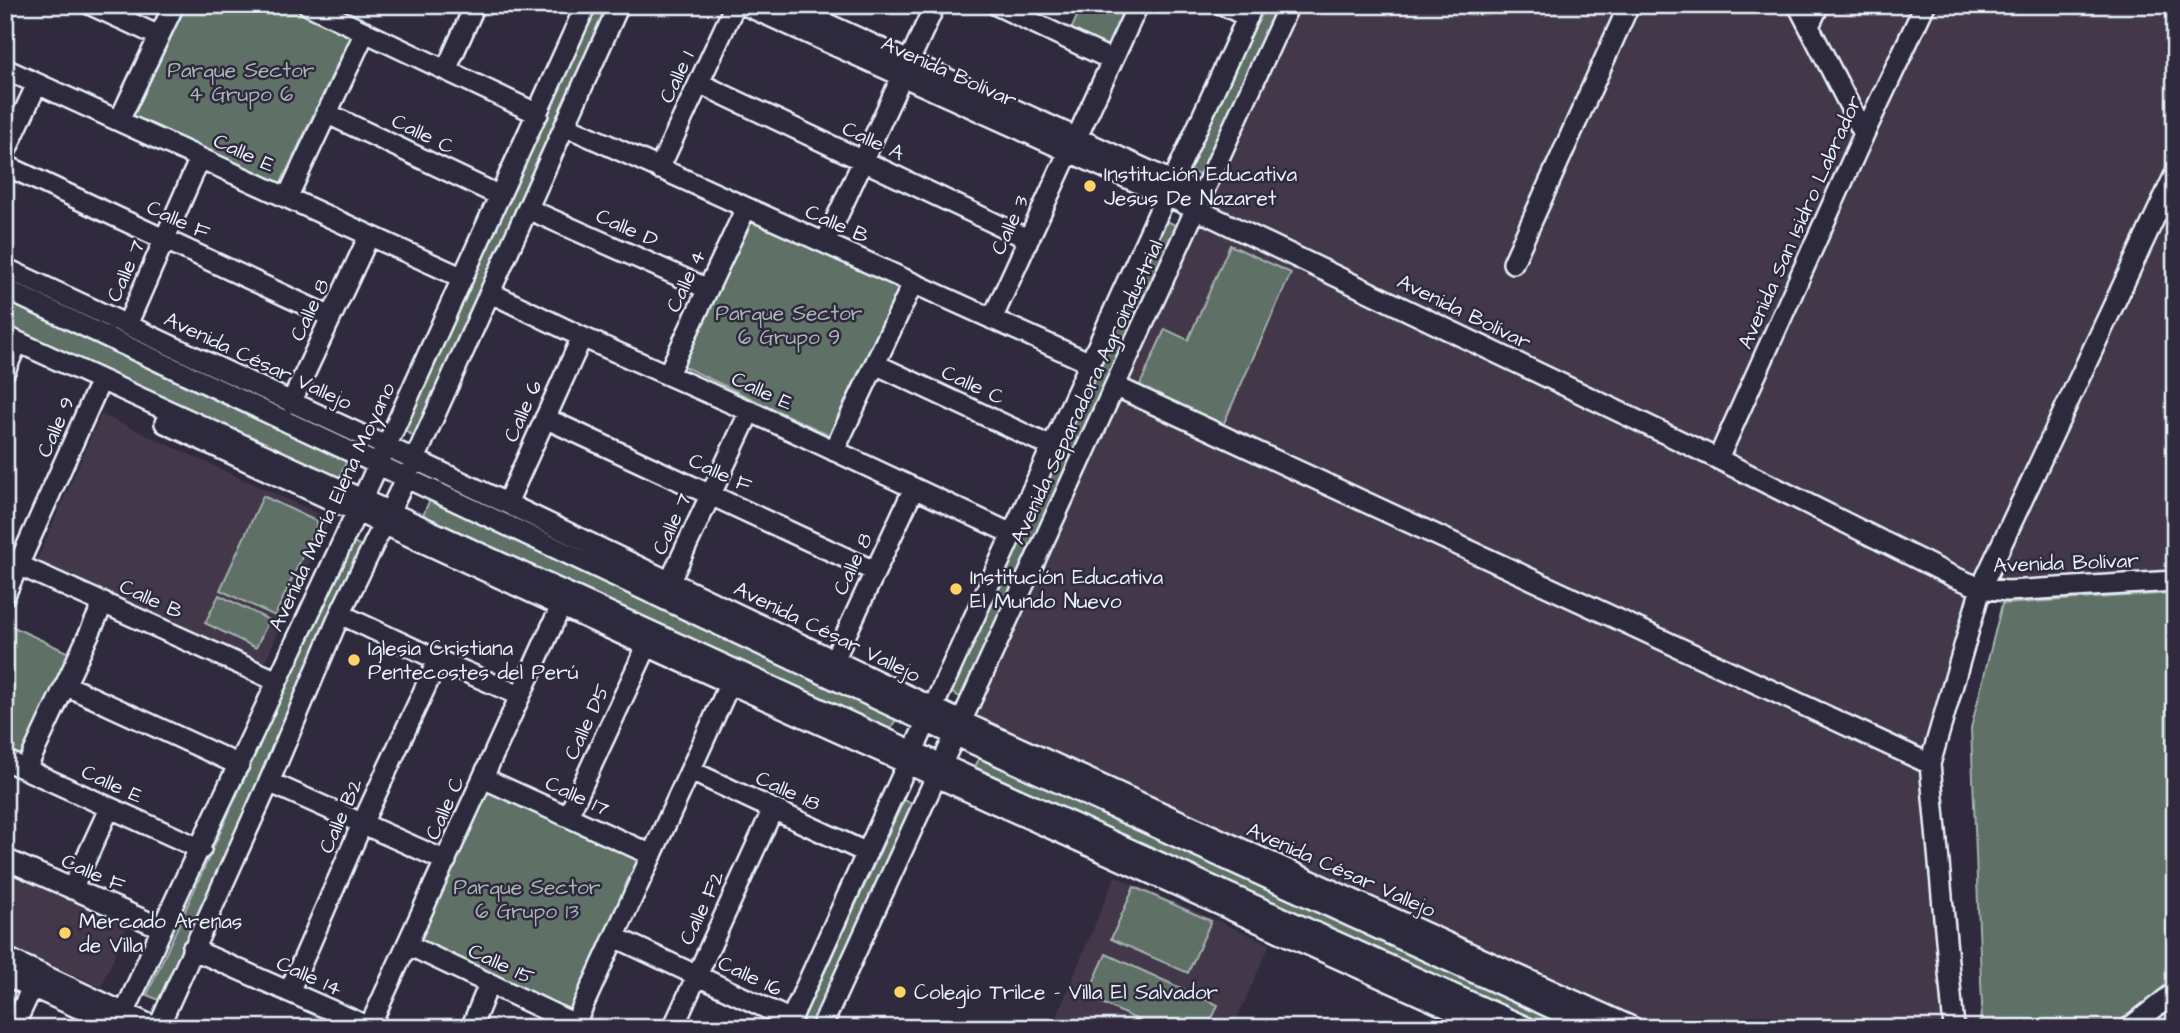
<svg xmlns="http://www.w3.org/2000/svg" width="2180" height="1033" viewBox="0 0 2180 1033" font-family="'Architects Daughter',sans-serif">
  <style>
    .built { fill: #433848 }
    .green { fill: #5f6f66; stroke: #a4b0af; stroke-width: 2 }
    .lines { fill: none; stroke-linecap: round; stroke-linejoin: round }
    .minor-casing { stroke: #e8f1f8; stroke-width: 24 }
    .minor { stroke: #2f2a3d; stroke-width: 19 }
    .poi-dot { fill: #ffd166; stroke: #2f2a3d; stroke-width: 2.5 }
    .labels { text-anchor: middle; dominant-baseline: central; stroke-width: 5; stroke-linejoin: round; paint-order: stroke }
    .park-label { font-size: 21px; fill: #aab6b6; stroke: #2f2a3d }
    .street-label { font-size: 21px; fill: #e8f1f8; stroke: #2f2a3d }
    .poi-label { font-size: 21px; fill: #e8f1f8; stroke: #2f2a3d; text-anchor: start }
  </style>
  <rect width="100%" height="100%" fill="#2f2a3d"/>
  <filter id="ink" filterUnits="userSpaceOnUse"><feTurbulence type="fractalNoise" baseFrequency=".0143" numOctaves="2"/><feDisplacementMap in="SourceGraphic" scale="14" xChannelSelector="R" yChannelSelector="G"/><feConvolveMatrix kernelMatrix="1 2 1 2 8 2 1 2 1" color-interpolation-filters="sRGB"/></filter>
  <g filter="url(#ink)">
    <!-- built -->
    <path class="built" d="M1295 5H2175V571L1993 582 1935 764 1963 1028H1644L970 718Z
      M101 414 330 519 263 666 36 562Z
      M5 866 129 922 101 987 5 944Z
      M1115 876 1270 944 1233 1028H1052Z"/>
    <!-- green -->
    <path class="green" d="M179 5H294L352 33 280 185 128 114Z
      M594 5H613L414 436 399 428Z
      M1082 5H1127L1108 47 1071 30Z
      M1264 5H1279L1201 176 1188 170Z
      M748 216 900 285 829 435 678 364Z
      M1167 221 1179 227 962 698 950 692Z
      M1230 245 1291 273 1223 425 1139 387 1165 329 1188 340Z
      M5 293 351 451 338 481 5 329Z
      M432 495 900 710 891 730 423 515Z
      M263 496 318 522 275 616 220 590Z
      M351 542 365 548 161 1001 147 995Z
      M2175 593V981L2115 1028H1979L1982 1005 1971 728 2002 604Z
      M219 595 269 620 256 648 205 623Z
      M5 623 71 654 22 760 5 752Z
      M982 752 1585 1028H1545L975 767Z
      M486 787 642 858 568 1012 415 938Z
      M904 800 915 805 813 1028H799Z
      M1134 887 1211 921 1188 973 1111 939Z
      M1106 954 1218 1005 1208 1028H1155L1087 996Z"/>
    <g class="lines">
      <!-- minor casing -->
      <g class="minor-casing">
        <path id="minor" d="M91 5 159 36
          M308 5 538 114
          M745 5 1196 209 1718 459 1952 576 1981 588 2007 591 2175 581
          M786 5 1202 195
          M996 5 1112 60
          M1223 5 1248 17
          M1798 5 1864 134
          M1809 26 1819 5
          M5 69 463 278
          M446 70 475 5
          M699 83 1028 239
          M326 113 500 196
          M119 121 174 5
          M566 126 1090 363
          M1077 137 1138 5
          M5 153 37 84
          M5 165 331 317
          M659 169 735 5
          M287 198 365 32
          M528 209 708 289
          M825 243 935 5
          M1513 263 1629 5
          M5 268 437 470 961 721 1634 1028
          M5 289 904 712 1595 1028
          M491 293 582 337 756 414 1012 534
          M992 319 1069 151
          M127 325 200 158
          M5 336 965 775 1528 1028
          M875 364 1052 447
          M5 371 13 353
          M668 374 746 208
          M1115 386 1930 764
          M291 403 369 236
          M545 418 874 571
          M165 423 647 646 1492 1028
          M834 451 913 283
          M1718 459 1864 134 1925 5
          M507 503 582 337
          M5 559 277 681
          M670 581 750 411
          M5 595 96 391
          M340 614 438 660 519 695
          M834 660 914 488
          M65 685 239 765
          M5 760 201 849
          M26 769 104 602
          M691 771 867 853
          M483 778 652 855
          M269 782 446 861
          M568 816 647 646
          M5 859 162 928
          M72 889 109 809
          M615 937 791 1020
          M408 945 575 1024
          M192 949 369 1027
          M5 957 157 1028
          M5 975 123 1028
          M289 992 362 824 438 660
          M13 1028 38 975
          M118 1028 162 928 356 513 586 5
          M158 1028 269 782 340 614 415 459 619 5
          M369 1028 561 606
          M471 1028 489 984
          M573 1028 730 683
          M673 1028 773 809
          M787 1028 1253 5
          M821 1028 1289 5
          M1954 1028 1930 764 1981 588 2175 174
          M2129 1028 2175 992"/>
      </g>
      <!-- minor -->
      <use href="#minor" class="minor"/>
    </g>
  </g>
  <!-- markers -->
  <g class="poi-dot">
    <circle cx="1090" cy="186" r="7"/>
    <circle cx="956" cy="589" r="7"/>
    <circle cx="354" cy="660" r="7"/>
    <circle cx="65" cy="933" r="7"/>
    <circle cx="900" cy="992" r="7"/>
  </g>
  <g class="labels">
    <!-- park labels -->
    <g class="park-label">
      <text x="241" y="70">Parque Sector<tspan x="241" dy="24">4 Grupo 6</tspan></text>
      <text x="789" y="313">Parque Sector<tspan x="789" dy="24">6 Grupo 9</tspan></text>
      <text x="527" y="887">Parque Sector<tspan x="527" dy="24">6 Grupo 13</tspan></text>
    </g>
    <!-- street labels -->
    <g class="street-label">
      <text transform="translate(949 72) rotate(24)">Avenida Bolívar</text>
      <text transform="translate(677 77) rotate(-65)">Calle 1</text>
      <text transform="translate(423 134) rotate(26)">Calle C</text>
      <text transform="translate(873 141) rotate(25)">Calle A</text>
      <text transform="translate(244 153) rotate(25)">Calle E</text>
      <text transform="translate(178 220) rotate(25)">Calle F</text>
      <text transform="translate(1800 222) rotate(-66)">Avenida San Isidro Labrador</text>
      <text transform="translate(837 224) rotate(24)">Calle B</text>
      <text transform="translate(1010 225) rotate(-65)">Calle 3</text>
      <text transform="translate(627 228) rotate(24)">Calle D</text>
      <text transform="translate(126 271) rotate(-66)">Calle 7</text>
      <text transform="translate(686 281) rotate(-65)">Calle 4</text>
      <text transform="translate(310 310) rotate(-65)">Calle 8</text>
      <text transform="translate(1464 312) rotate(26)">Avenida Bolívar</text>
      <text transform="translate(258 361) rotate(25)">Avenida César Vallejo</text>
      <text transform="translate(973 385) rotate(25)">Calle C</text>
      <text transform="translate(762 391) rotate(25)">Calle E</text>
      <text transform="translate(1087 392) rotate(-65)">Avenida Separadora Agroindustrial</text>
      <text transform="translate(523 411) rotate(-66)">Calle 6</text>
      <text transform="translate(56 427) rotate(-66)">Calle 9</text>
      <text transform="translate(720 473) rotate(25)">Calle F</text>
      <text transform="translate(332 507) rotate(-65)">Avenida María Elena Moyano</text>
      <text transform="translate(672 524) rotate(-65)">Calle 7</text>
      <text transform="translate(2066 563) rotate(-2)">Avenida Bolívar</text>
      <text transform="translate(853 564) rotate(-65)">Calle 8</text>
      <text transform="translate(151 599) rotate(25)">Calle B</text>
      <text transform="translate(827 632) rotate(26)">Avenida César Vallejo</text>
      <text transform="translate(587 722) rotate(-65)">Calle D5</text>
      <text transform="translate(112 784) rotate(25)">Calle E</text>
      <text transform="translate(788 791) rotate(25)">Calle 18</text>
      <text transform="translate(577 796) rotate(25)">Calle 17</text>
      <text transform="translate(445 808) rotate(-66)">Calle C</text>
      <text transform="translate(341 816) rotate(-66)">Calle B2</text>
      <text transform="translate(1341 870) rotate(24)">Avenida César Vallejo</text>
      <text transform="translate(93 873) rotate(24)">Calle F</text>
      <text transform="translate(702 908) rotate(-65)">Calle F2</text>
      <text transform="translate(501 964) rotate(25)">Calle 15</text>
      <text transform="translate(309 976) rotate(24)">Calle 14</text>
      <text transform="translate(750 976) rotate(25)">Calle 16</text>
    </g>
    <!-- poi labels -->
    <g class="poi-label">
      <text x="1104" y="174">Institución Educativa<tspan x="1104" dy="24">Jesus De Nazaret</tspan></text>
      <text x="970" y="577">Institución Educativa<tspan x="970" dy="24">El Mundo Nuevo</tspan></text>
      <text x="368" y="648">Iglesia Cristiana<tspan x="368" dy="24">Pentecostes del Perú</tspan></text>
      <text x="79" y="921">Mercado Arenas<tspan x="79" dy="24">de Villa</tspan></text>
      <text x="914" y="992">Colegio Trilce - Villa El Salvador</text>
    </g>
  </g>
  <!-- margin -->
  <rect width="2180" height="1033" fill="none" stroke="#2f2a3d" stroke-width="28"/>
  <rect x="14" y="14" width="2152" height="1005" fill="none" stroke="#e8f1f8" stroke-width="2.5" filter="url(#ink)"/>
</svg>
